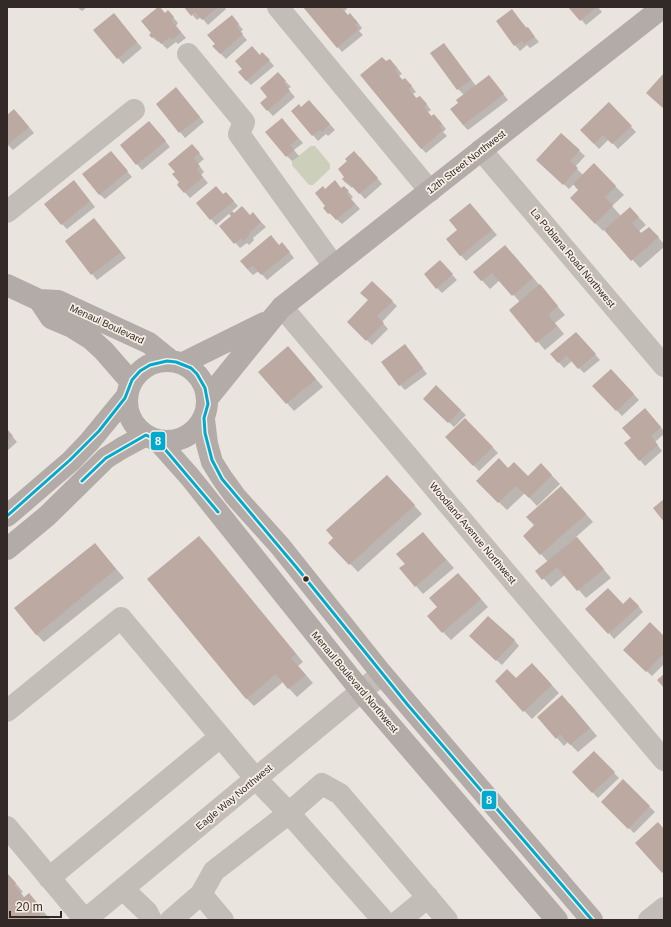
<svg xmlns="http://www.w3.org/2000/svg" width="671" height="927" viewBox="0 0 671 927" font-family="Arial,sans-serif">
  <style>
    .green { fill: #cccfba }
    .shadow { fill: #0003 }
    .building { fill: #bca9a2 }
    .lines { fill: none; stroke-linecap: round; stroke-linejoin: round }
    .minor { stroke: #c3bdb8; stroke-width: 22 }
    .major { stroke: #b2aba7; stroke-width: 22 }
    .bus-1-casing { stroke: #f7efe6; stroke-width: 6 }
    .bus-1 { stroke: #00a9ce; stroke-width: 3 }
    .bus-dot { fill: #332a27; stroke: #f7efe6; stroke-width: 1.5 }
    .labels { text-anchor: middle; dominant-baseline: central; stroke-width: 3.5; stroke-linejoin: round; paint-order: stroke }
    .street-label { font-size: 10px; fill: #332a27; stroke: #f7efe6 }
    .line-badge { stroke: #f7efe6; stroke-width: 1.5 }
    .badge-label { font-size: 11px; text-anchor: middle; font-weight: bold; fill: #fff }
  </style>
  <rect width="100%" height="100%" fill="#eae4df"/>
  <!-- green -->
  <path class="green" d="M311 146H315L330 164V169L313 185H309L292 165V161Z"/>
  <!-- shadow -->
  <path class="shadow" d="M77 7H87L82 11Z
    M185 7H224L226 9 208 25 201 17 197 20Z
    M304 7H346L347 9 344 11 348 16 355 19 362 28 359 31 363 35 342 52Z
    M570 7H598L602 12 586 25Z
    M512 11 539 42 530 48 527 45 520 51 515 45Z
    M166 14 173 17 178 23 176 26 186 38 178 44 176 42 167 49 159 41 158 42 152 37V33Z
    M119 20 142 48 123 64 118 58Z
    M237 22 243 30 240 32 247 40 226 59 220 53Z
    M449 50 476 86 489 76 508 100 468 130 463 125 464 95 458 89Z
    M260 56 268 59 274 66 251 85 246 80Z
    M387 62 395 65 402 74 399 76 403 80 410 84 416 92 413 94 417 99 425 102 431 110 428 112 432 117 439 120 446 129 443 132 447 136 426 153 421 148Z
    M283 79 291 87 288 89 295 97 273 116 261 103 268 97Z
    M181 94 204 122 185 138 157 104Z
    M309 101 335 130 328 136 326 134 318 141 292 111 301 108Z
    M608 103 636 132 618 149 609 139 599 149 581 130Z
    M20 116 34 133 13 150 7 144V117Z
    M287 125 303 143 294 150 299 156 292 161 287 156Z
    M154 127 170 147 142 170 121 145Z
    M561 134 585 156 575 167 583 175 594 165 624 195 612 206 621 216 630 208 646 225 639 231 642 234 657 236 664 244V247L640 268 605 229 603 231 571 198 579 190 574 184 569 189 543 165Z
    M197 151 204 159 198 164 204 172 201 175 208 183 190 198 178 185 181 182 174 174Z
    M111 152 132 177 105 199 99 194Z
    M360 157 382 184 365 199 353 186 352 188 346 183Z
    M79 187 95 207 67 229 62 224Z
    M344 187 353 197 351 199 360 209 342 224 329 213 327 206 325 190 342 189Z
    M226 193 238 206 231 212 234 215 250 216 258 219 266 227 253 238 254 240 249 245 247 243 240 248 220 226 232 216 230 213 216 225 211 219 223 195Z
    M475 209 497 235 466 261 447 240 459 230Z
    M94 219 126 258 97 280 66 241Z
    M279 245 287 249 294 258 267 280 259 271 253 275 248 270Z
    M513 254 565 315 555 323 564 334 545 350 510 310 520 302 500 280 490 289 474 272Z
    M445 267 457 280 442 293 437 288Z
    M372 282 397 306 382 322 388 329 372 345 348 322 369 300Z
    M581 338 600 360 584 373 572 361 564 368 551 354Z
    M410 351 427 374 405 390 400 385Z
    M295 355 323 387 294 411 259 372Z
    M616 375 639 400 622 416 594 386Z
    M436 387 466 415 454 427 425 399Z
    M650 415 664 431V434L655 442 662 451 645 466 626 444 632 438Z
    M465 419 498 453 479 471 447 437Z
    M7 430 17 442 7 451Z
    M541 464 560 484 537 506 525 493 507 510 477 481 508 469 528 477Z
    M395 484 422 514 358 572 330 543Z
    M569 495 593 522 576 537 611 578 586 598 565 575 551 587 537 571 548 562 541 554Z
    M423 533 454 568 423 594 416 586 406 564Z
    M199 537 207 545 303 662 298 666 313 683 297 697 283 682 254 706 246 698Z
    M95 544 124 578 44 642 36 634Z
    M466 582 488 607 451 640 443 632Z
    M636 603 643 612 614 639 609 633Z
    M664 637V664L652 676 624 650Z
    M514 640 519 646 502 665 476 642Z
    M540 672 559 693 532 719 496 681 516 679Z
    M570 704 597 736 578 752 568 742 564 746 557 738Z
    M594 752 619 778 598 798 573 772Z
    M623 781 655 812 634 833 602 802Z
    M7 873 23 892 21 893 25 898 36 903 51 920H7Z"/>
  <!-- building -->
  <path class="building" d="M158 7H160L165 13 168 10 174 17 171 20 181 32 172 40 170 37 161 44 154 36 152 38 149 35 151 33 141 21Z
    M184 7H218L202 20 195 12 191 16Z
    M303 7H341L348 15 350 13 358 23 355 25 359 29 337 48Z
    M568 7H596L580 21Z
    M512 9 526 28 528 27 535 37 524 44 522 41 514 46 496 21Z
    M114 13 137 42 117 59 93 30Z
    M232 15 239 24 236 26 243 34 220 54 212 46 215 44 207 35Z
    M444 43 471 80 457 90 430 53Z
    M252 46 260 55 262 52 270 60 246 81 238 72 242 69 235 61Z
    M382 57 386 61 390 59 397 68 395 70 402 80 405 78 412 86 409 89 416 98 420 96 427 104 424 107 431 116 434 114 442 124 439 126 443 130 421 149 360 75Z
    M278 72 286 81 284 83 290 91 267 111 260 103 267 97 260 88Z
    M664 73V109L646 93Z
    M489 75 504 94 463 125 450 109 458 103 456 100Z
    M176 87 200 117 179 133 156 104Z
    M309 100 330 124 322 132 320 130 312 136 291 111 299 104 301 107Z
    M609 102 632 126 612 144 603 135 594 144 580 130Z
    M14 109 29 127 7 145V115Z
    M282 118 298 138 290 145 294 150 286 157 265 132Z
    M149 121 166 141 136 165 120 145Z
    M561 133 580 150 570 161 578 168 563 185 536 160Z
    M192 144 200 153 193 158 200 166 196 169 203 177 184 193 177 185 179 182 172 174 175 172 168 164Z
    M111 151 128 171 99 195 82 174Z
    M354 151 378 178 359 194 348 182 346 183 342 179 344 177 338 169 347 161 345 159Z
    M594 163 616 186 605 197 613 206 595 224 570 198 578 190 573 184Z
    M74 180 90 201 61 225 44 204Z
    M335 180 341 188 344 186 349 191 346 193 355 204 336 220 330 213 328 214 323 208 325 206 315 193 323 186 325 189Z
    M216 186 223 194 226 192 234 201 210 220 196 203Z
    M470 203 492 230 460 256 446 239 457 230 449 220Z
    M242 206 250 215 253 212 261 222 249 233 250 234 243 241 241 238 234 244 219 226 231 216 229 214 232 211 234 213Z
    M630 207 639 217 632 223 641 233 649 227 659 237 631 261 604 230Z
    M94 218 121 252 91 275 65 241Z
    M271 235 279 245 282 242 290 252 261 275 253 266 248 270 240 261Z
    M505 245 533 278 512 296 492 273 481 281 473 272Z
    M440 260 453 274 436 289 424 274Z
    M372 281 393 301 377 316 384 323 366 341 347 322 368 300 360 293Z
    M540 284 558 306 548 315 557 326 536 343 509 310Z
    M576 332 596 354 578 369 567 356 558 363 550 354Z
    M405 344 423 368 399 386 381 362Z
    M288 346 316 379 286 404 258 372Z
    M611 369 634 394 616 411 592 386Z
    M436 385 461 410 448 423 423 399Z
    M645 408 661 427 651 436 658 445 639 461 624 443 631 438 622 428Z
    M465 418 493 447 473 466 445 437Z
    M7 429 13 436 7 441Z
    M499 458 508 468 514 462 528 476 541 463 552 475 529 498 516 486 498 503 476 481Z
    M387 475 415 505 349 565 328 543 333 538 326 530Z
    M561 486 586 514 540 555 523 536 534 525 526 517Z
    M664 499V522L653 508Z
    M423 532 446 560 415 587 399 568 405 564 396 554Z
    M199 536 296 654 291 658 306 675 288 689 276 674 246 699 147 579Z
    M577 537 604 569 577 591 557 567 542 580 535 571Z
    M95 543 116 569 36 635 14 608Z
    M458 573 481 599 442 633 427 616 437 607 429 598Z
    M608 588 623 604 630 597 639 606 608 634 585 609Z
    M488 616 515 640 496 661 469 636Z
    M650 622 664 636V653L646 672 623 650Z
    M532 663 552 685 523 712 495 681 507 669 516 678Z
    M664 674V688L657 680Z
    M562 695 590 728 570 745 560 734 556 739 537 717Z
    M594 751 615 772 592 793 572 772Z
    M623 779 650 806 628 829 601 802Z
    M658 822 664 829V871L662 873 635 843Z
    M7 873 16 883 14 885 22 895 21 896 23 898 29 893 44 911 34 920H7Z"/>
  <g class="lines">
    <!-- minor -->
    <path class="minor" d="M278 7 430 191
      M188 54 244 122 239 134 334 266
      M481 150 664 366
      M7 212 134 110
      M282 307 664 760
      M7 711 121 618 256 779 289 813 383 920
      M7 827 85 920
      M49 878 220 737
      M123 889 147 912 151 920
      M201 894 214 871 289 813 322 784 340 794 447 920
      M85 920 382 674
      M171 920 201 894 223 920
      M400 920 428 897
      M649 920 664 908"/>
    <!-- major -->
    <path class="major" d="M7 285 39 300 58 301 149 343 170 360
      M39 300 51 318 70 326 91 339 104 351 131 382
      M127 401a40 40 0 1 1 80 0a40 40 0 1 1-80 0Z
      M183 363 264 323
      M207 399 271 320 282 307 663 7
      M204 419 207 444 212 462 222 478 235 496 280 546 382 674 592 920
      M158 441 190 477 361 691 557 920
      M7 516 71 461 90 441 127 396
      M7 549 47 516 106 458 122 448 146 435"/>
    <!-- bus-1 casing -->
    <g class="bus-1-casing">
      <path id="bus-1" d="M82 481 106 458 146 435 158 441 218 512
        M7 516 70 460 99 431 125 398 132 380 140 371 150 365 167 361 176 362 191 368 197 374 205 388 208 404 204 418 205 433 212 460 222 479 297 568 407 704 592 920"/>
    </g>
    <!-- bus-1 -->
    <use href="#bus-1" class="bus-1"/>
  </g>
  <!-- markers -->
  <circle class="bus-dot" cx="306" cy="579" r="3.5"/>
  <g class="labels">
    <!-- street labels -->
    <g class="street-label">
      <text transform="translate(466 162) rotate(-38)">12th Street Northwest</text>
      <text transform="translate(573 258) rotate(50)">La Poblana Road Northwest</text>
      <text transform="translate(107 324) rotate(25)">Menaul Boulevard</text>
      <text transform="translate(473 533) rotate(50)">Woodland Avenue Northwest</text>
      <text transform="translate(355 682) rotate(50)">Menaul Boulevard Northwest</text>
      <text transform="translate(234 797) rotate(-40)">Eagle Way Northwest</text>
    </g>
  </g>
  <g class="line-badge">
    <rect x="150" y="431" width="16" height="20" rx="4" fill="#00a9ce"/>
    <rect x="481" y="790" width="16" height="20" rx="4" fill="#00a9ce"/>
  </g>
  <g class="badge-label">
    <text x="158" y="445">8</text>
    <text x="489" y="804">8</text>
  </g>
  <!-- border -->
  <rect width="671" height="927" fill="none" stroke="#332a27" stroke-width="16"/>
  <!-- scale -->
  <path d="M10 911v6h51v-6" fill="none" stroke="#332a27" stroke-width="2"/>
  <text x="16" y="911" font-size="12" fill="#332a27" stroke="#f7efe6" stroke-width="3" paint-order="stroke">20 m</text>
</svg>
